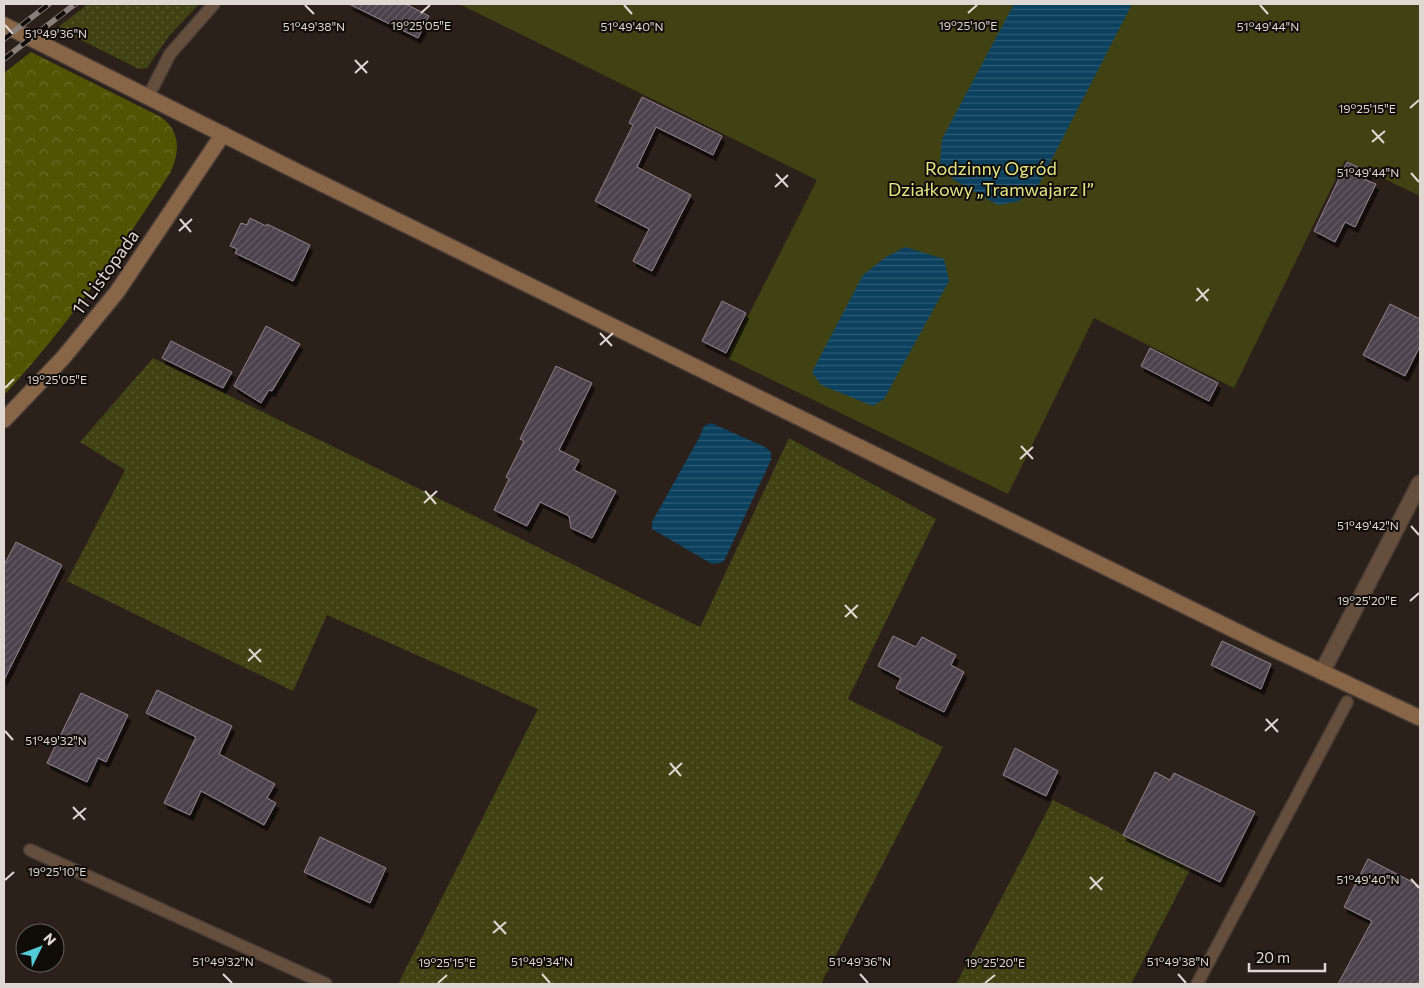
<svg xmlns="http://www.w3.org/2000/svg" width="1424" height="988" viewBox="0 0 1424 988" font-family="Commissioner,sans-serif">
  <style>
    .grass { fill: url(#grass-dots) }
    .forest { fill: url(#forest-crowns) }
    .garden { fill: #404213 }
    .water { fill: url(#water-rules) }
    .building { fill: url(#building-hatch); stroke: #8e838f; filter: url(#shadow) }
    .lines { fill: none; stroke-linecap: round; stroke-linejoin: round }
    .lane-casing { stroke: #493e37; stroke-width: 14 }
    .street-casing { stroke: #493e37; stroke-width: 18 }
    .secondary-casing { stroke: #493e37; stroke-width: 18 }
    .lane { stroke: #654e3c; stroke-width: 11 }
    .street { stroke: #654e3c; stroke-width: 15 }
    .secondary { stroke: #896548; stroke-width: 15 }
    .rail-casing { stroke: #887f79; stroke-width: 5.5 }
    .rail { stroke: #100c08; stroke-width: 4; stroke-dasharray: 11; stroke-linecap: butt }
    .ticks { fill: none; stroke: #dfd7d2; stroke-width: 2 }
    .labels { text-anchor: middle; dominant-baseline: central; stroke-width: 4; stroke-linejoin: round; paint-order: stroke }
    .park-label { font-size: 18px; fill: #e4e986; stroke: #100c08 }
    .street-label { font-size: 18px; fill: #dfd7d2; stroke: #100c08 }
    .ticks-label { font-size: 12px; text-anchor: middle; fill: #dfd7d2; stroke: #100c08; stroke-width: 4; stroke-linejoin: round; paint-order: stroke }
  </style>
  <defs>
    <pattern id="grass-dots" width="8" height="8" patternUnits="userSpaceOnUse" patternTransform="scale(1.25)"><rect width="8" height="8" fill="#404213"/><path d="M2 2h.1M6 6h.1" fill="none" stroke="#5b5d34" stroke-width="1.8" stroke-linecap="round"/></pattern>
    <pattern id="forest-crowns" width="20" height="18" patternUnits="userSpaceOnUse" patternTransform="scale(1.25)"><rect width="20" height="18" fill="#525404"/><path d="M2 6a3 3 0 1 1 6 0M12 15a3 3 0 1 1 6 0" fill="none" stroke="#6a6c28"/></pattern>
    <pattern id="water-rules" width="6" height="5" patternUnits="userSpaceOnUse" patternTransform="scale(1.25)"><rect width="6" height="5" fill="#0b405e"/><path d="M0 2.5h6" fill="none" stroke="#2e5b74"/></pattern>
    <pattern id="building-hatch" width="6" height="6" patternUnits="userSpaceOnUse" patternTransform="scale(1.25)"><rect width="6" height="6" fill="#4c424c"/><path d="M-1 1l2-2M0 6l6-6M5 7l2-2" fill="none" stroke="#655d65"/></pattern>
    <filter id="shadow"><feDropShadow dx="3" dy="5.5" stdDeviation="0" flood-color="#0009"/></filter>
  </defs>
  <rect width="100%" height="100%" fill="#2c211a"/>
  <!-- grass -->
  <path class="grass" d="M88 4H199L169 36 147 68 139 69 57 28Z
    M153 358 700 627 789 438 936 519 848 699 943 747 821 984H398L538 709 327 615 293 691 67 581 125 470 80 442Z
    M1053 800 1191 868 1131 984H956Z"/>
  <!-- forest -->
  <path class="forest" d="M31 52 161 117C181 132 180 153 170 173 119 251 67 327 4 395V73Z"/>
  <!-- garden -->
  <path class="garden" d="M459 4H1420V196L1345 160 1234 388 1094 318 1008 494 727 358 817 180Z"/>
  <!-- water -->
  <path class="water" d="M1014 4H1132L1039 184 1019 201 998 205 954 180 940 163 942 139Z
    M905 247 944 259 949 281 884 399 873 406 821 385 812 372 863 275 886 257Z
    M711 423 765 447 771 452V460L724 561 720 563 712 564 652 529V522L700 436 704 426Z"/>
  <!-- building -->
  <path class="building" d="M349 4H406L429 16 418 38Z
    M642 97 722 136 713 155 656 127 637 167 691 195 652 271 633 261 649 229 595 201 633 125 629 123Z
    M1347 162 1369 172 1366 180 1376 184 1355 227 1345 222 1335 242 1314 231Z
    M250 218 266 226 267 224 310 245 293 281 235 253 237 249 230 246 241 223 247 225Z
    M722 301 746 313 726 353 702 341Z
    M1390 304 1420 319V346L1405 376 1363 355Z
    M266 326 300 344 272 391 269 390 261 403 234 386Z
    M171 341 232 372 223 388 162 358Z
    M1150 348 1218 383 1209 401 1141 366Z
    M556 366 592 383 559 450 579 460 574 470 616 491 592 538 571 528 569 516 540 502 527 526 494 510 509 479 506 477 524 441 520 439Z
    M16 542 62 565 4 680V565Z
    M893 636 916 647 922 637 956 655 951 665 964 672 944 712 896 688 901 678 878 666Z
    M1222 641 1271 664 1261 689 1211 665Z
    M157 690 232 726 219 754 275 784 267 798 276 803 264 825 201 791 190 815 164 803 196 737 146 713Z
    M81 693 128 715 106 762 98 758 87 782 47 763Z
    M1015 748 1058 771 1046 796 1003 775Z
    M1155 772 1170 780 1174 773 1255 812 1220 882 1123 835Z
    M320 837 386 868 370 903 304 872Z
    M1368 859 1420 886V984H1338L1372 921 1344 907Z"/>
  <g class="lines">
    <!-- lane casing -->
    <g class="lane-casing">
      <path id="lane" d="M148 97 170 54 214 4
        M30 850 326 984
        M1197 984 1347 702"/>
    </g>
    <!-- street casing -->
    <g class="street-casing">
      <path id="street" d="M1322 672 1420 483"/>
    </g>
    <!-- secondary casing -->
    <g class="secondary-casing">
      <path id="secondary" d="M4 25 294 170 755 396 1271 648 1420 718
        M4 420 63 358 117 292 223 134"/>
    </g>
    <!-- lane -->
    <use href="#lane" class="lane"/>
    <!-- street -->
    <use href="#street" class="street"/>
    <!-- secondary -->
    <use href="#secondary" class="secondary"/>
    <!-- rail casing -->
    <g class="rail-casing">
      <path id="rail" d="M4 39 49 4
        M4 59 75 4"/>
    </g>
    <!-- rail -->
    <use href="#rail" class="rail"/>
  </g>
  <!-- ticks -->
  <path class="ticks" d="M305 5 314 14M624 5 632 14M1260 5 1268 14M421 13 430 5M968 13 977 5M5 25 13 34M355 60 367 73M355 73 368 61M1410 108 1419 100M1372 130 1384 143M1372 142 1385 131M1411 173 1419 182M776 174 788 187M775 187 788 175M180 219 191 232M179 231 192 219M1197 288 1208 301M1196 301 1209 289M600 333 612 346M600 345 613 333M5 388 14 379M1021 446 1033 459M1020 459 1033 447M425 491 436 504M424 503 437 491M1411 526 1419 535M1410 601 1419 593M845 605 857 618M845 617 858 605M249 649 261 662M248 661 261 649M1266 719 1278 732M5 731 13 740M1265 731 1278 719M670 763 681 776M669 775 682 763M73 807 85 820M73 819 86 808M1090 877 1102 890M1411 879 1419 888M5 880 14 872M1090 889 1103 877M494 921 506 934M493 933 506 922M223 974 232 983M542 974 550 983M860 974 868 983M1178 974 1186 983M438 983 447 975M985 983 995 975"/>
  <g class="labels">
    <!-- park labels -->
    <g class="park-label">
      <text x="991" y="168">Rodzinny Ogród<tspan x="991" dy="21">Działkowy „Tramwajarz I”</tspan></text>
    </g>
    <!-- street labels -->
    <g class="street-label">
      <text transform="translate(105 272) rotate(-54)">11 Listopada</text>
    </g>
  </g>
  <g class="ticks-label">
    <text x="421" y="30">19°25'05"E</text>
    <text x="968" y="30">19°25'10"E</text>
    <text x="632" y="31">51°49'40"N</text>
    <text x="1268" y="31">51°49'44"N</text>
    <text x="314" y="31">51°49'38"N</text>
    <text x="56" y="38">51°49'36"N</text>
    <text x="1367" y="113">19°25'15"E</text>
    <text x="1368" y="177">51°49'44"N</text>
    <text x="57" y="384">19°25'05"E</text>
    <text x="1368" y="530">51°49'42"N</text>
    <text x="1367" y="605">19°25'20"E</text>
    <text x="56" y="745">51°49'32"N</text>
    <text x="57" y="876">19°25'10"E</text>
    <text x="1368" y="884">51°49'40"N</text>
    <text x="223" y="966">51°49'32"N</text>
    <text x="542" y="966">51°49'34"N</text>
    <text x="860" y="966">51°49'36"N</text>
    <text x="1178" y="966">51°49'38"N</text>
    <text x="447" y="967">19°25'15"E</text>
    <text x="995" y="967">19°25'20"E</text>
  </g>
  <!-- border -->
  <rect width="1424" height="988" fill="none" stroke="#dfd7d2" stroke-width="10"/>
  <!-- north arrow -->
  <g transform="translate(40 948) rotate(48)"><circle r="24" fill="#100c08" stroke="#635d59"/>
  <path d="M0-4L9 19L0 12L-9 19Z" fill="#52cbd7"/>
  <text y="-8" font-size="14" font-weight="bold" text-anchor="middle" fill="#dfd7d2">N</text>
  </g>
  <!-- scale -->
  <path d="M1249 963v8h76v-8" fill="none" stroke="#dfd7d2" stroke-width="2.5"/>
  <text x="1256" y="963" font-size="15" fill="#dfd7d2" stroke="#100c08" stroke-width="4" paint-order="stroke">20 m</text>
</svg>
